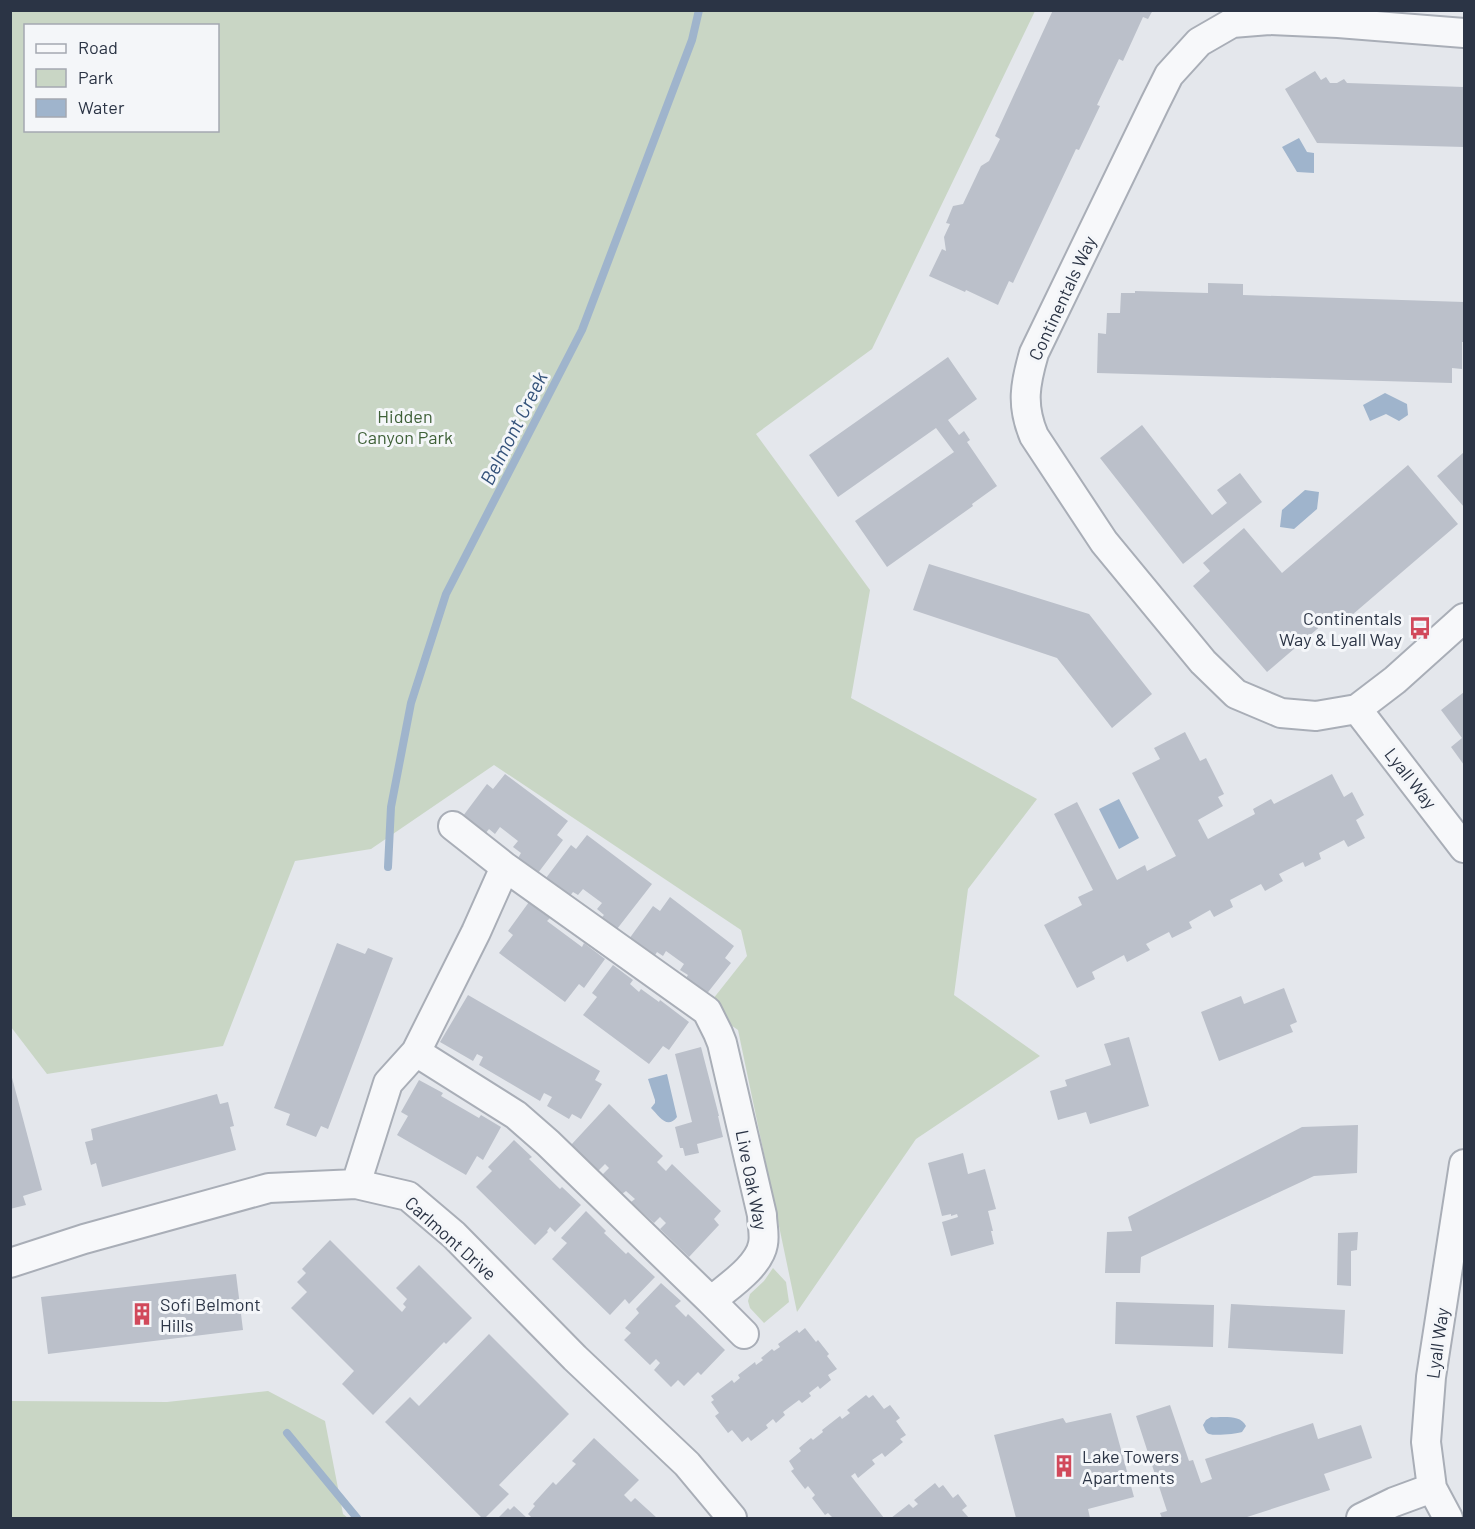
<svg xmlns="http://www.w3.org/2000/svg" width="1475" height="1529" viewBox="0 0 1475 1529" font-family="Barlow,sans-serif">
  <style>
    .green { fill: #c9d6c5; fill-rule: evenodd }
    .water { fill: #9fb4cc }
    .lines { fill: none; stroke-linecap: round; stroke-linejoin: round }
    .stream { stroke: #9fb4cc; stroke-width: 8 }
    .building { fill: #bbc0ca }
    .street-casing { stroke: #a9aeb7; stroke-width: 32 }
    .street { stroke: #f7f8fa; stroke-width: 28 }
    .labels { text-anchor: middle; dominant-baseline: central; stroke-width: 6; stroke-linejoin: round; paint-order: stroke }
    .street-label { font-size: 18px; fill: #2b3445; stroke: #f4f6f9 }
    .park-label { font-size: 18px; fill: #3f6138; stroke: #f4f6f9 }
    .poi-label { font-size: 18px; fill: #2b3445; stroke: #f4f6f9; text-anchor: start }
    .water-label { font-size: 20px; font-style: italic; fill: #34527a; stroke: #f4f6f9 }
  </style>
  <rect width="100%" height="100%" fill="#e4e7ec"/>
  <!-- green -->
  <path class="green" d="M11 11H1035L872 349 756 434 870 590 851 698 1037 799 968 889 954 995 1040 1056 916 1139 797 1312 738 1030 728 1023 713 999 747 956 741 930 494 765 371 849 295 861 223 1046 47 1074 11 1027ZM26 26H218V130H26Z
    M773 1268 786 1282 789 1302 764 1323 750 1308 748 1301 750 1294 764 1281Z
    M268 1391 325 1421 343 1514 348 1518H11V1401L167 1402Z"/>
  <!-- water -->
  <path class="water" d="M1299 138 1307 152 1314 153V173L1297 172 1282 147Z
    M1385 393 1407 404 1408 415 1399 421 1386 414 1370 421 1363 405Z
    M1305 490 1319 492 1317 509 1294 529 1280 527 1282 510Z
    M1119 799 1139 838 1119 849 1099 809Z
    M667 1074 677 1117C667 1130 659 1116 651 1108L655 1103V1100L648 1079Z
    M1211 1417C1223 1418 1240 1414 1246 1426L1242 1432C1236 1434 1215 1436 1209 1434 1205 1432 1205 1429 1203 1425L1206 1420Z"/>
  <g class="lines">
    <!-- stream -->
    <path class="stream" d="M388 867 391 807 411 703 446 594 582 330 692 40 699 10
      M287 1433 357 1518"/>
  </g>
  <!-- building -->
  <path class="building" d="M1053 10H1153L1148 19 1143 17 1123 61 1119 59 1097 105 1100 106 1079 150 1076 149 1013 283 1009 281 998 305 966 290 965 292 929 276 942 249 946 251 944 237 950 224 946 223 953 206 963 204 981 166 989 161 1000 139 995 136Z
    M1315 71 1321 80 1326 77 1330 83H1337L1344 79 1347 83 1464 87V147L1317 143 1285 89Z
    M1208 283 1243 284V295L1464 302V342H1462V369L1452 368V383L1097 373 1098 333 1106 334 1107 313H1120L1121 293H1135V291L1208 293Z
    M948 357 977 399 948 420 959 435 964 431 970 440 967 442 997 486 972 504 973 506 887 567 855 521 954 452 936 428 838 497 809 455Z
    M1142 425 1212 515 1227 503 1217 490 1240 473 1262 502 1183 564 1100 458Z
    M1464 452V507L1437 476Z
    M1408 465 1458 524 1345 621 1337 612 1267 672 1193 586 1210 571 1203 563 1244 528 1282 573Z
    M929 564 1089 614 1152 694 1112 728 1057 658 913 610Z
    M1464 692V765L1451 747 1462 738 1441 710Z
    M1185 732 1200 761 1206 758 1224 794 1218 797 1223 806 1198 820 1208 839 1255 814 1253 809 1271 799 1274 804 1332 774 1344 797 1352 792 1364 815 1356 820 1365 838 1348 847 1344 840 1319 853 1321 859 1305 867 1303 862 1279 874 1283 881 1265 891 1261 884 1230 900 1233 907 1214 917 1210 910 1189 922 1192 928 1172 938 1169 932 1146 944 1150 950 1127 962 1124 955 1092 972 1095 979 1077 988 1044 925 1082 905 1078 897 1093 890 1054 814 1077 802 1117 880 1145 865 1147 871 1176 856 1132 773 1160 759 1154 748Z
    M505 774 568 821 557 835 563 840 538 873 518 858 521 853 513 847 518 841 500 827 495 834 489 829 485 834 463 816 487 784 493 789Z
    M587 835 652 884 617 929 601 918 604 915 597 909 602 903 583 889 578 895 573 892 570 896 546 878 571 845 576 849Z
    M670 897 734 946 725 958 731 963 705 996 684 981 688 975 680 970 684 964 666 951 663 956 657 952 654 957 629 939 653 906 660 911Z
    M529 902 550 918 547 921 582 947 584 943 605 959 584 988 579 984 565 1002 499 953 513 935 508 931Z
    M337 943 365 954 368 948 393 958 328 1129 321 1126 316 1137 286 1125 290 1114 274 1108Z
    M613 965 633 980 630 984 639 992 641 989 659 1002 660 1000 689 1022 669 1050 663 1046 649 1064 583 1015 597 997 592 993Z
    M1284 988 1297 1022 1290 1025 1293 1032 1219 1061 1201 1012 1241 996 1244 1004Z
    M468 995 600 1071 595 1080 602 1084 581 1119 572 1114 569 1119 547 1106 552 1097 544 1093 540 1101 479 1065 483 1057 477 1054 473 1061 440 1042Z
    M1129 1037 1149 1106 1090 1124 1086 1112 1058 1120 1050 1091 1067 1086 1065 1080 1111 1065 1104 1044Z
    M701 1047 719 1116H718L723 1137 697 1144 699 1153 685 1156 683 1148H680L675 1127 692 1122 675 1054Z
    M11 1074 42 1190 23 1196 26 1205 10 1209Z
    M419 1080 443 1093 441 1096 479 1118 481 1115 501 1127 483 1160 477 1156 466 1175 397 1135 408 1116 401 1112Z
    M217 1094 220 1104 228 1102 234 1126 230 1127 236 1150 102 1187 96 1163 91 1165 85 1142 93 1140 91 1129Z
    M609 1104 663 1156 657 1162 666 1171 672 1164 721 1211 714 1219 719 1225 689 1257 660 1229 666 1223 660 1217 654 1223 631 1202 635 1199 626 1191 622 1194 602 1175 609 1168 605 1164 598 1171 571 1145Z
    M1358 1125 1357 1173 1314 1176 1141 1257 1140 1273H1105L1107 1232 1132 1231 1128 1217 1302 1127Z
    M514 1140 532 1157 529 1159 560 1189 562 1187 581 1205 555 1232 550 1227 547 1231 548 1232 535 1245 476 1187 492 1171 488 1167Z
    M963 1153 968 1174 985 1169 996 1209 988 1211 993 1231H991L994 1244 951 1256 942 1222 958 1217 957 1214 951 1216V1214L942 1216 928 1163Z
    M586 1211 606 1231 604 1233 626 1254 628 1252 655 1277 629 1304 625 1299 610 1315 552 1259 567 1243 561 1238Z
    M1358 1232 1357 1250 1351 1251V1286L1337 1285 1338 1233Z
    M330 1240 402 1312 406 1307 403 1304 407 1299 396 1288 419 1265 472 1318 446 1344 444 1342 373 1415 342 1384 354 1371 291 1308 307 1292 297 1282 306 1273 302 1269Z
    M236 1274 243 1330 48 1354 41 1297Z
    M661 1283 681 1301 675 1306 686 1317 688 1314 725 1350 701 1375 698 1372 684 1386 678 1380 671 1387 654 1370 660 1363 656 1359 650 1365 624 1340 631 1333 625 1328 639 1313 636 1309Z
    M1116 1302 1214 1305 1213 1347 1115 1344Z
    M1231 1304 1345 1310 1343 1354 1228 1348Z
    M805 1328 816 1342 818 1340 829 1354 827 1356 837 1369 828 1375 831 1380 820 1389 818 1386 809 1393 811 1396 802 1403 799 1400 783 1412 785 1415 776 1423 773 1419 766 1425 768 1428 751 1441 748 1437 742 1442 732 1430 728 1433 715 1416 719 1413 711 1402 714 1400 711 1396 732 1380 734 1383 740 1378 738 1375 755 1362 756 1365 763 1360 761 1358 772 1349 774 1351 780 1347 778 1344 797 1330 799 1333Z
    M489 1334 569 1414 499 1485 509 1494 485 1518H482L385 1422 410 1397 419 1406Z
    M866 1395 869 1398 873 1395 884 1409 890 1405 900 1418 896 1421 906 1435 900 1439 903 1442 885 1457 882 1453 872 1460 875 1464 858 1478 855 1473 851 1476 884 1518H833L828 1513 825 1515 812 1498 815 1495 808 1486 805 1489 791 1471 794 1469 789 1461 801 1451 799 1448 811 1438 813 1440 823 1432 822 1430 840 1416 842 1419 850 1413 847 1410Z
    M1170 1405 1189 1461 1193 1460 1201 1483 1212 1479 1205 1459 1313 1423 1318 1439 1361 1425 1372 1458 1324 1474 1330 1490 1244 1518H1162L1160 1513 1167 1511 1136 1416Z
    M1111 1413 1134 1497 1088 1509 1090 1518H1016L994 1435 1063 1418 1066 1423Z
    M594 1438 639 1480 624 1495 631 1502 635 1498 657 1518H532L528 1514 535 1506 533 1504 553 1482 556 1485 576 1464 572 1461Z
    M935 1483 939 1488 943 1485 953 1498 958 1494 967 1506 962 1510 969 1518H891L909 1504 913 1508 918 1504 914 1500Z
    M514 1506 527 1518H498L508 1508 510 1510Z"/>
  <g class="lines">
    <!-- street casing -->
    <g class="street-casing">
      <path id="street" d="M1464 33 1338 23 1269 20 1232 23 1199 42 1169 75 1155 103 1034 353C1025 384 1021 405 1034 436L1104 542 1203 662 1236 694 1281 713 1316 716 1357 709 1395 680 1464 618
        M1357 709 1464 848
        M416 1052 476 932 505 867
        M356 1184 388 1083 416 1052 516 1115 548 1143 711 1301C727 1287 759 1267 763 1244 765 1235 762 1224 762 1215L722 1043 718 1033 707 1011 505 867 453 826
        M10 1263 84 1239 269 1188 356 1184 408 1196 454 1235 575 1358 687 1464 732 1518
        M711 1301 744 1334
        M1361 1518 1394 1502 1432 1488
        M1448 1518 1432 1488 1426 1442 1431 1377 1464 1164"/>
    </g>
    <!-- street -->
    <use href="#street" class="street"/>
  </g>
  <!-- icons -->
  <defs>
    <g id="bus-bare" transform="scale(1.8)"><path d="M-5-6H5V4H4V6H2V4H-2V6H-4V4H-5ZM-3.5-4V0h7V-4ZM-3.5 1.2v1.5H-2V1.2ZM2 1.2v1.5H3.5V1.2Z" fill="#d1495b" stroke="#f4f6f9" stroke-width="2.5" paint-order="stroke"/></g>
    <g id="building-bare" transform="scale(1.8)"><path d="M-4-6H4V6H1V3H-1V6H-4ZM-2.5-4.3h1.7v1.8h-1.7ZM.8-4.3h1.7v1.8H.8ZM-2.5-1h1.7V.8h-1.7ZM.8-1h1.7V.8H.8Z" fill="#d1495b" stroke="#f4f6f9" stroke-width="2.5" paint-order="stroke"/></g>
  </defs>
  <g fill-rule="evenodd">
    <use href="#bus-bare" x="1420" y="628"/>
    <use href="#building-bare" x="142" y="1314"/>
    <use href="#building-bare" x="1064" y="1466"/>
  </g>
  <g class="labels">
    <!-- street labels -->
    <g class="street-label">
      <text transform="translate(1062 298) rotate(-65)">Continentals Way</text>
      <text transform="translate(1411 778) rotate(52)">Lyall Way</text>
      <text transform="translate(752 1180) rotate(79)">Live Oak Way</text>
      <text transform="translate(451 1238) rotate(42)">Carlmont Drive</text>
      <text transform="translate(1437 1343) rotate(-82)">Lyall Way</text>
    </g>
    <!-- park labels -->
    <g class="park-label">
      <text x="405" y="416">Hidden<tspan x="405" dy="21">Canyon Park</tspan></text>
    </g>
    <!-- poi labels -->
    <g class="poi-label">
      <text x="1402" y="618" text-anchor="end">Continentals<tspan x="1402" dy="21">Way &amp; Lyall Way</tspan></text>
      <text x="160" y="1304">Sofi Belmont<tspan x="160" dy="21">Hills</tspan></text>
      <text x="1082" y="1456">Lake Towers<tspan x="1082" dy="21">Apartments</tspan></text>
    </g>
    <!-- water labels -->
    <g class="water-label">
      <text transform="translate(513 428) rotate(-63)">Belmont Creek</text>
    </g>
  </g>
  <!-- border -->
  <rect width="1475" height="1529" fill="none" stroke="#2b3445" stroke-width="24"/>
  <!-- legend -->
  <rect x="24" y="24" width="195" height="108" fill="#f4f6f9" stroke="#a4a8b1" stroke-width="1.5"/>
  <rect x="36" y="44" width="30" height="9" fill="#f7f8fa" stroke="#a4a8b1" stroke-width="1.5"/>
  <text x="78" y="54" font-size="18" fill="#2b3445">Road</text>
  <rect x="36" y="69" width="30" height="18" fill="#c9d6c5" stroke="#a4a8b1" stroke-width="1.5"/>
  <text x="78" y="84" font-size="18" fill="#2b3445">Park</text>
  <rect x="36" y="99" width="30" height="18" fill="#9fb4cc" stroke="#a4a8b1" stroke-width="1.5"/>
  <text x="78" y="114" font-size="18" fill="#2b3445">Water</text>
</svg>
